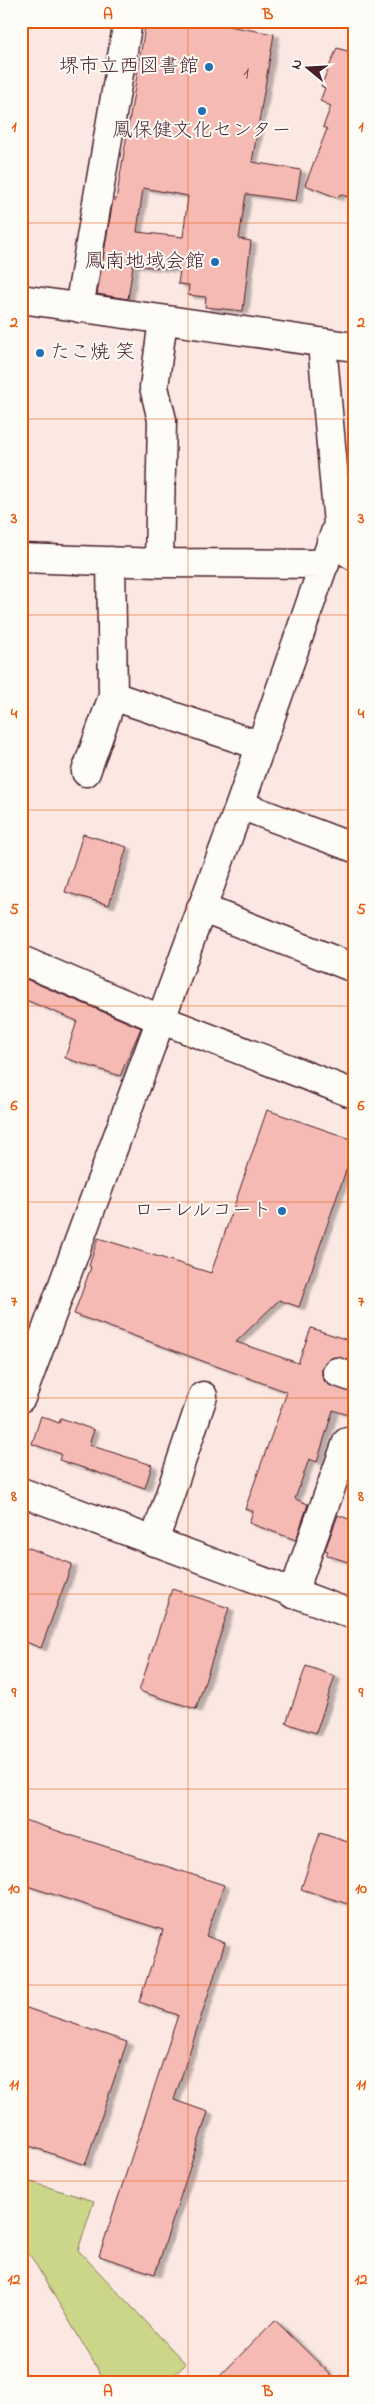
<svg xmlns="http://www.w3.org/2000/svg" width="375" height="2404" viewBox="0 0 375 2404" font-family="'Indie Flower','Klee One',sans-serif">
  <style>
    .green { fill: #cbd689; stroke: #8a7a5a }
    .building { fill: #f5bab3; stroke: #4a1f2b; fill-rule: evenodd; filter: url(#shadow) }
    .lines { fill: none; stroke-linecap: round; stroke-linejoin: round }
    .minor-casing { stroke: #4a1f2b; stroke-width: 31 }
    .minor { stroke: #fdfcf7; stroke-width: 28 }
    .grid { fill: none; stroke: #e8590c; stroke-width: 1; stroke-opacity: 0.55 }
    .poi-dot { fill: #1f6fb2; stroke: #fdfcf7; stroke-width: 2 }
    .labels { text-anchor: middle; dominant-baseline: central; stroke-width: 4; stroke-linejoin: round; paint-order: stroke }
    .number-label { font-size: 18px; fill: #75464d }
    .poi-label { font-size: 20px; fill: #4a1f2b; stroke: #fdfcf7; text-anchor: end }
    .neatline { fill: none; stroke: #e8590c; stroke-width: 2 }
    .grid-label { font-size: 16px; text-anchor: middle; font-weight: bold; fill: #e8590c }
  </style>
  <defs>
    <filter id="shadow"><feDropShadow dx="5.5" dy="3" stdDeviation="1" flood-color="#0004"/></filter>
  </defs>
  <rect width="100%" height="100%" fill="#fbe8e3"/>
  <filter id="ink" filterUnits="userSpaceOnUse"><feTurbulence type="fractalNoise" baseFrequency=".02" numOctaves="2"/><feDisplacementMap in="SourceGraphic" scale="10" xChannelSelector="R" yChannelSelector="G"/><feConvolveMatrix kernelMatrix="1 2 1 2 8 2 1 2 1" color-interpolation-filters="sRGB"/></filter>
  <g filter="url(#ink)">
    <!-- green -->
    <path class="green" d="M21 2179 94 2201 78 2250 186 2364 166 2383H106L32 2258 21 2247Z"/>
    <!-- building -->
    <path class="building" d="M146 21H228V26L274 34 252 162 301 170 296 201 246 194 239 239 251 241 243 311 205 307 206 297 188 295 189 285 178 284 180 270 133 265 128 299 97 294 113 200H116ZM143 188 188 196 183 237 137 232Z
      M337 48 354 53V199L340 194 338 198 305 185 327 129 323 127 331 106 320 101 325 88 321 86Z
      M83 834 127 847 109 905 65 892Z
      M21 977 141 1028 120 1076 65 1058 77 1021 21 998Z
      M267 1110 354 1140V1147L299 1307 279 1300 236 1342 298 1363 311 1328 354 1342V1361L334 1357 327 1360 322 1367V1375L325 1382 354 1393V1417L333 1410 317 1462 309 1459 295 1499 308 1504 296 1540 249 1523 253 1511 245 1509 287 1392 74 1314 91 1267 89 1266 98 1238 211 1273Z
      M41 1416 59 1423 61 1418 94 1430 89 1445 152 1465 145 1488 59 1460 61 1454 32 1444Z
      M338 1515 354 1521V1564L326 1555 328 1551 325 1550Z
      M21 1545 72 1564 41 1648 21 1640Z
      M172 1589 229 1608 196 1709 139 1691Z
      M306 1666 335 1676 316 1733 286 1723Z
      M21 1819 224 1885 206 1936 225 1943 174 2100 208 2112 155 2274 99 2256 178 2015 139 2002 163 1930 21 1884Z
      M320 1833 354 1844V1906L301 1889Z
      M21 2006 127 2042 85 2165 21 2143Z
      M275 2320 339 2383H213Z"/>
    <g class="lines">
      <!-- minor casing -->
      <g class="minor-casing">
        <path id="minor" d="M21 299 354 347
          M79 308 128 21
          M331 542 354 556
          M21 558 159 563 325 564
          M159 563 162 420 154 387 163 320
          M113 696 261 746
          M86 772 113 696 111 561
          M240 805 354 848
          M201 908 354 968
          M21 960 160 1019 354 1094
          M337 1372 354 1378
          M21 1398 240 805 338 524 322 344
          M21 1492 354 1615
          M154 1542 203 1396
          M293 1594 347 1442"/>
      </g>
      <!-- minor -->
      <use href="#minor" class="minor"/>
    </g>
  </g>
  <!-- grid -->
  <path class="grid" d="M188 21V2383M21 223H354M21 419H354M21 615H354M21 810H354M21 1006H354M21 1202H354M21 1398H354M21 1594H354M21 1789H354M21 1985H354M21 2181H354"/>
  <!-- markers -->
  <g class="poi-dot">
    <circle cx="209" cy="67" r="5"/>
    <circle cx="202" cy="111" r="5"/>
    <circle cx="215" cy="262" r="5"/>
    <circle cx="40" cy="353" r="5"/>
    <circle cx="282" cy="1211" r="5"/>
  </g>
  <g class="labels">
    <!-- number labels -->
    <g class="number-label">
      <text x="246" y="74">1</text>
    </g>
    <!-- poi labels -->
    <g class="poi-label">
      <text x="199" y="67">堺市立西図書館</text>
      <text x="202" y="131" text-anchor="middle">鳳保健文化センター</text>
      <text x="205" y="262">鳳南地域会館</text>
      <text x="50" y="353" text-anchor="start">たこ焼 笑</text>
      <text x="272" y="1211">ローレルコート</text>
    </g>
  </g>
  <!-- margin -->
  <rect width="375" height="2404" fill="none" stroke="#fdfcf7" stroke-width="55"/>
  <!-- north arrow -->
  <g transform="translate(308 68) rotate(288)" stroke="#fdfcf7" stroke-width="4" paint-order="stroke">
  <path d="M0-4L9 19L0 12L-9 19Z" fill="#4a1f2b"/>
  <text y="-8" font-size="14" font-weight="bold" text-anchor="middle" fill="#4a1f2b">N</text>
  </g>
  <rect x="28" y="28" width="320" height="2348" class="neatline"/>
  <g class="grid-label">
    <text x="108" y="19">A</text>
    <text x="268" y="19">B</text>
    <text x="14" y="131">1</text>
    <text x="361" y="131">1</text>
    <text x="14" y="327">2</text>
    <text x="361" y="327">2</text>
    <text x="14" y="523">3</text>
    <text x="361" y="523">3</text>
    <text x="14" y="718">4</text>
    <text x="361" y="718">4</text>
    <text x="14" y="914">5</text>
    <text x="361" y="914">5</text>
    <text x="14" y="1110">6</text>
    <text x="361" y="1110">6</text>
    <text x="14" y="1306">7</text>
    <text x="361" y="1306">7</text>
    <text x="14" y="1501">8</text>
    <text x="361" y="1501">8</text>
    <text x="14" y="1697">9</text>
    <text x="361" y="1697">9</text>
    <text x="14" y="1893">10</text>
    <text x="361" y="1893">10</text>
    <text x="14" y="2089">11</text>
    <text x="361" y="2089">11</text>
    <text x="14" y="2284">12</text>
    <text x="361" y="2284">12</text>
    <text x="108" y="2396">A</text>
    <text x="268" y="2396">B</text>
  </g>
</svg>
